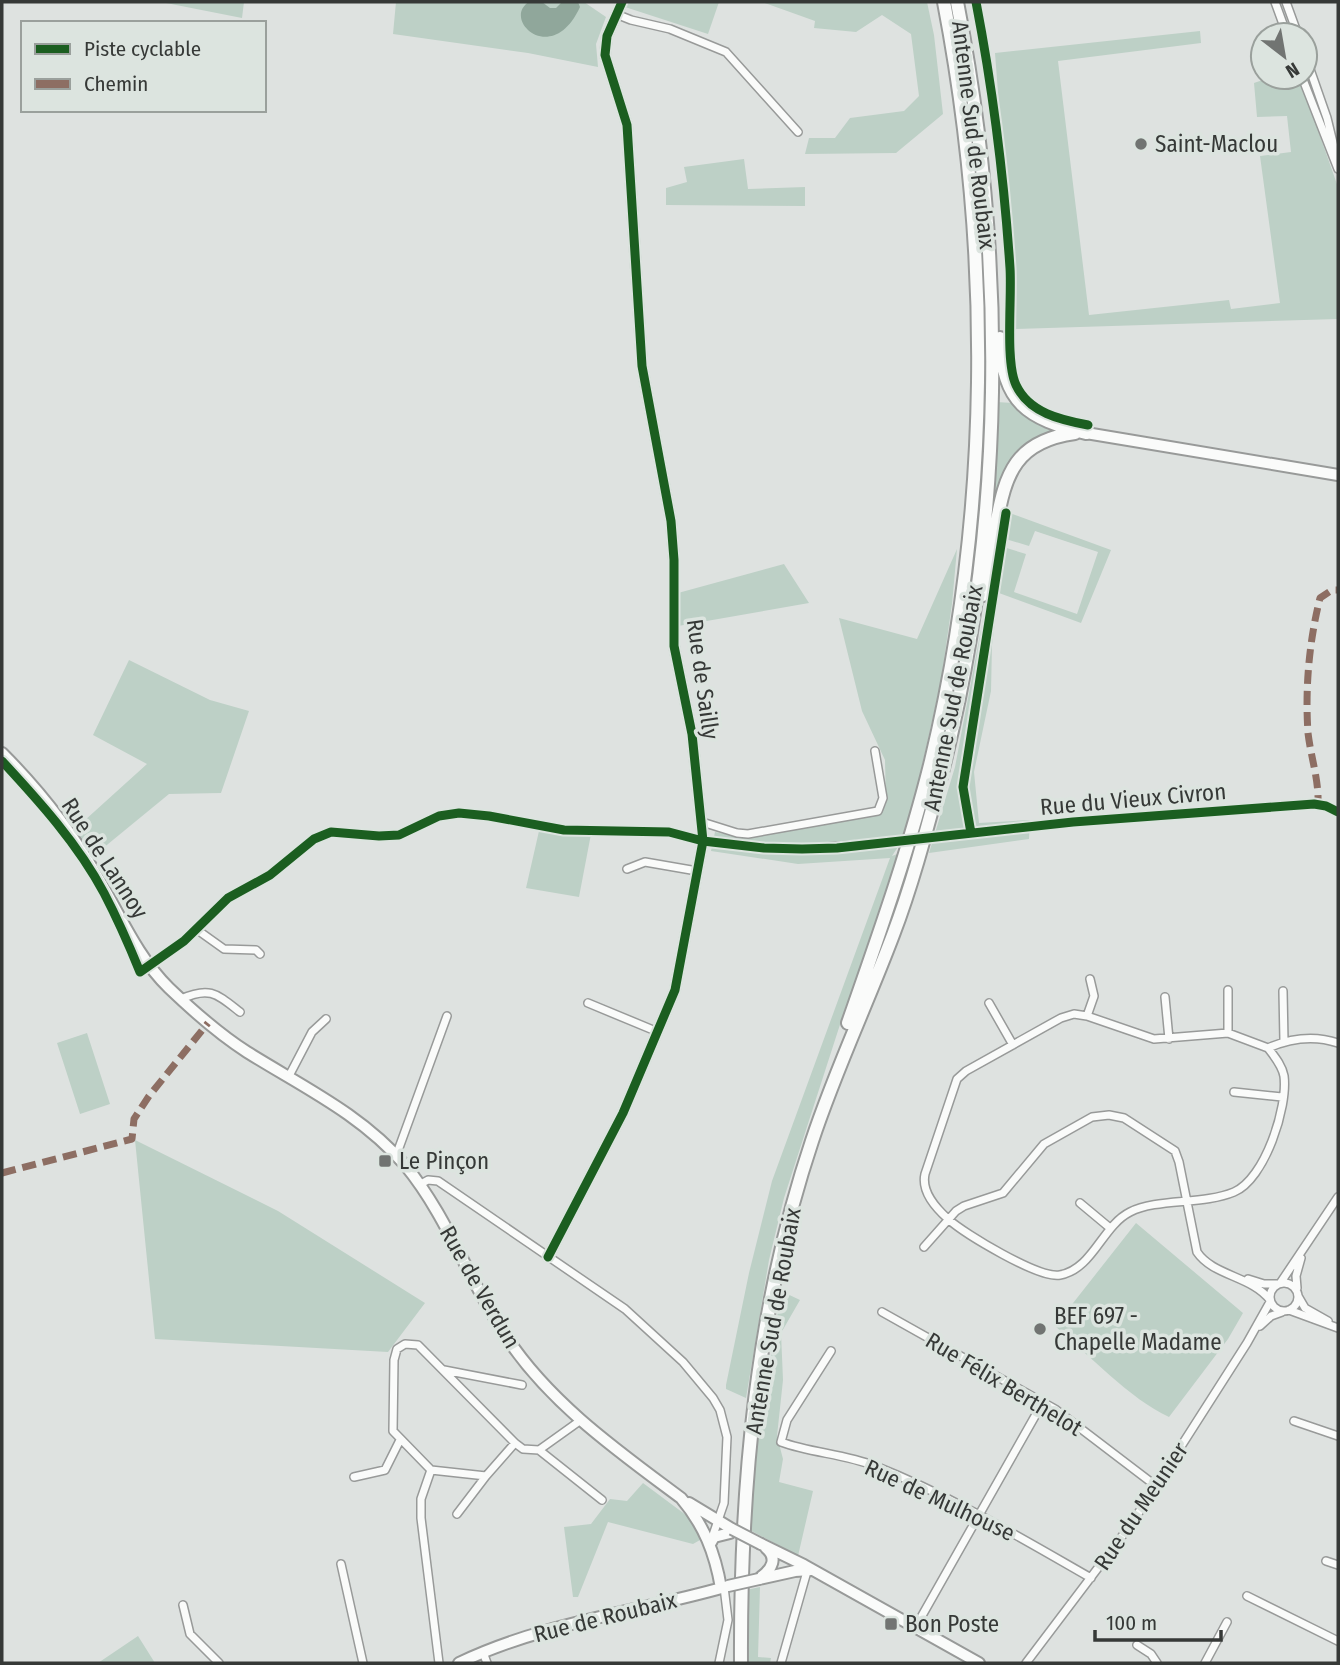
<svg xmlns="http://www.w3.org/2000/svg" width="1340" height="1665" viewBox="0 0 1340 1665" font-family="'Fira Sans Condensed',sans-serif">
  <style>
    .green { fill: #bdd0c6 }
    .water { fill: #90a79b }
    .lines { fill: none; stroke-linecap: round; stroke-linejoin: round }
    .minor-casing { stroke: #989a99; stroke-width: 10 }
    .tertiary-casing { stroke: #989a99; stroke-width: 12 }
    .secondary-casing { stroke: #989a99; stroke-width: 14 }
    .trunk-casing { stroke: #989a99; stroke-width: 16 }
    .minor { stroke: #fafbfa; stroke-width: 7 }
    .tertiary { stroke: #fafbfa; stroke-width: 9 }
    .secondary { stroke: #fafbfa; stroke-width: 10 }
    .trunk { stroke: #fafbfa; stroke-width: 12 }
    .minor-bridge-casing { stroke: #989a99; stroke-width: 10; stroke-linecap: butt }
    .secondary-bridge-casing { stroke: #989a99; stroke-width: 14; stroke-linecap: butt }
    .minor-bridge { stroke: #fafbfa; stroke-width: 7 }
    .secondary-bridge { stroke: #fafbfa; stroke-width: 10 }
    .quiet { stroke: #8d6e63; stroke-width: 7; stroke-dasharray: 14 7; stroke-linecap: butt }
    .cycleway-casing { stroke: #dce4df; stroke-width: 13 }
    .cycleway { stroke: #1b5e20; stroke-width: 9 }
    .poi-dot { fill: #717472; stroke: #dce4df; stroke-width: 2.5 }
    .labels { text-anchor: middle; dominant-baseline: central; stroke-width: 7; stroke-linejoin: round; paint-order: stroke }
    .street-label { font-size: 23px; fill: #363937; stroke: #dce4df }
    .poi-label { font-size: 23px; fill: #363937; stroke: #dce4df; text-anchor: start }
  </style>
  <rect width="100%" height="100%" fill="#dee2e0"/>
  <!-- green -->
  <path class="green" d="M161 2H244L242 18Z
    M396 2H584L606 17 596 44 598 67 528 53 393 34Z
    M629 2H719L708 34 625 7Z
    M762 2H927L934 35 943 114 896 153 805 154 809 138H835L850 118 904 111 919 96 911 34 882 15 856 32 814 28 815 21Z
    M1200 31 1201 43 1058 61 1089 315 1229 300 1231 309 1280 303 1260 156 1291 152 1287 116 1257 117 1254 83C1269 77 1287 73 1301 82L1338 187V319L1016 329 995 53Z
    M744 159 748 189 805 187V206L666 205V188L687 182 684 167Z
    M996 402 1013 403 1030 419 1056 429V433C1015 459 1006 457 994 506L991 507Z
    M1004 511 1111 550 1081 623 999 593 992 645 991 691 974 772 979 823 1030 820 1029 839 929 853 955 767 997 545 1026 554 1014 592 1077 614 1098 552 1035 531 1029 546 999 537Z
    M957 549 952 604 941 681 907 833 892 856 900 853 892 883 846 1006 784 1198 769 1260 746 1398 726 1389V1385L749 1273 772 1181 890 858 798 864 711 851 715 832 744 838 880 814 886 804 885 760 862 711 839 618 917 639Z
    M784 564 809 603 678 626V593Z
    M129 660 210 700 249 711 221 793 169 794 91 858 74 830 147 764 93 735Z
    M539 831 591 834 579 897 526 888Z
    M87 1033 110 1104 80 1114 57 1043Z
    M135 1140 278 1211 425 1303 388 1352 155 1339Z
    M1136 1223 1243 1313 1228 1339 1169 1417C1130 1399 1088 1354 1055 1326Z
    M781 1291 800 1300 781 1333 783 1380 777 1436 783 1459 779 1482 813 1491 798 1556 748 1529 756 1455Z
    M643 1483 694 1521 700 1540 693 1544 608 1522 578 1597H573L564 1527 591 1524 610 1499 627 1501Z
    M760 1587 758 1657 771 1658 770 1663H745L746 1590Z
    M138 1636 155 1663H98Z"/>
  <!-- water -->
  <path class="water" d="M529 2H542L550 8H556L562 2H578L580 7C552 68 501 19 529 2Z"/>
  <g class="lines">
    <!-- minor casing -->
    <g class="minor-casing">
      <path id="minor" d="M1275 2 1287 35
        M1286 2 1298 35
        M616 14 631 20 670 29 726 52 798 132
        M1305 55 1327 118 1338 163
        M1302 77 1338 169
        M702 822 737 833 748 834 878 811 883 798 875 751
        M952 835 1073 822 1318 804
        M703 841 764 848 802 849 881 843
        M627 869 645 862 697 871
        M196 929 224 949 256 950 260 954
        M1228 990V1033
        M1283 991 1284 1041
        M1165 997 1169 1039
        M181 999C210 986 217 994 240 1012
        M588 1003 658 1032
        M989 1003 1013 1045
        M1087 1016 1094 996 1090 979
        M1268 1048C1274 1056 1282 1065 1284 1076 1288 1107 1265 1179 1234 1192 1203 1205 1157 1198 1130 1212 1102 1226 1093 1269 1060 1275 1039 1279 965 1234 948 1219 936 1208 921 1192 925 1174L957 1079 966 1071 1061 1018 1074 1014 1087 1016 1154 1039 1228 1033 1268 1048C1291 1038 1314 1035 1338 1043
        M289 1076 312 1032 326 1019
        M1234 1092 1282 1097
        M396 1156 447 1016
        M419 1185 428 1180 438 1181 625 1309 683 1362 713 1398 720 1410 727 1437 724 1503 712 1538
        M1080 1203 1110 1228
        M924 1247 956 1211 964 1206 1003 1193 1044 1144 1092 1117 1109 1115 1124 1118 1175 1151 1179 1162 1197 1252C1213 1276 1252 1276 1270 1300
        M1248 1279 1264 1284H1277
        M1281 1282 1338 1197
        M1270 1297a14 14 0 1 1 28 0a14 14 0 1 1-28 0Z
        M1297 1288 1296 1276 1301 1258
        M1298 1296 1305 1308 1328 1321
        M1289 1310 1338 1328
        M882 1312 1055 1409 1156 1486
        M1260 1326 1271 1316 1282 1312
        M831 1351 787 1420 781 1442C811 1453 845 1454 875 1466 951 1496 1021 1538 1091 1578
        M444 1370 522 1385
        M1294 1421 1338 1436
        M539 1450 602 1500
        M431 1470 486 1476 457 1514
        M486 1476 515 1443
        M354 1477 385 1470 400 1440
        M1326 1561 1338 1565
        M341 1564 363 1663
        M1247 1596 1338 1641
        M183 1605 190 1634 219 1663
        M915 1628 1043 1402
        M1137 1645 1151 1654 1157 1663
        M483 1652 487 1663
        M439 1663 421 1518V1499L431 1470 393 1431 394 1360 397 1349 405 1344 418 1345 515 1443 523 1449 539 1450 581 1420
        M719 1663 728 1620 724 1587
        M781 1663 808 1568
        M1026 1663 1132 1523 1247 1343 1270 1302
        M1205 1663 1227 1622"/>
    </g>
    <!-- tertiary casing -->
    <g class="tertiary-casing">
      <path id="tertiary" d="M548 1257 623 1113 675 990 703 841 692 734 674 646V560L671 521 642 366 627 125 605 55 607 36 622 2"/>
    </g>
    <!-- secondary casing -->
    <g class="secondary-casing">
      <path id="secondary" d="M1086 433 1338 475
        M2 753C39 790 72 832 98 878 120 915 138 958 169 988 193 1011 219 1034 247 1052 303 1087 361 1114 405 1165 448 1217 469 1282 507 1338 551 1404 618 1451 681 1498 704 1525 715 1553 721 1588
        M689 1503 732 1529
        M710 1544 714 1537 730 1533
        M761 1544 804 1565 979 1663
        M761 1577C772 1569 778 1558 766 1548
        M759 1579 795 1571 811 1570
        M459 1663C542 1623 637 1612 725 1587"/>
    </g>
    <!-- trunk casing -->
    <g class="trunk-casing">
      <path id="trunk" d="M1000 338C1003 404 1027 418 1086 433
        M983 595C988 572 992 549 996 526 1005 473 1016 441 1075 433
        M848 1023C878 937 909 850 931 761 991 512 992 253 944 2
        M741 1663C740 1488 756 1308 812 1141 835 1071 867 1004 893 935 912 885 926 832 940 780 1006 527 1007 258 957 2"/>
    </g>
    <!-- minor -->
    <use href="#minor" class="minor"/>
    <!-- tertiary -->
    <use href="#tertiary" class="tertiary"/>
    <!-- secondary -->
    <use href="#secondary" class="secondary"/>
    <!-- trunk -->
    <use href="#trunk" class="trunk"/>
    <!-- minor-bridge casing -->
    <g class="minor-bridge-casing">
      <path id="minor-bridge" d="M881 843 952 835"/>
    </g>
    <!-- secondary-bridge casing -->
    <g class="secondary-bridge-casing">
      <path id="secondary-bridge" d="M732 1529 761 1544
        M728 1586 759 1579"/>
    </g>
    <!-- minor-bridge -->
    <use href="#minor-bridge" class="minor-bridge"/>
    <!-- secondary-bridge -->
    <use href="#secondary-bridge" class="secondary-bridge"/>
    <!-- quiet -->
    <path class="quiet" d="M1323 805 1318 804C1319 780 1311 758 1308 733 1305 688 1309 642 1320 598L1332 590H1338
      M2 1173 132 1139 134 1119 149 1096 208 1023"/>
    <!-- cycleway casing -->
    <g class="cycleway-casing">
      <path id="cycleway" d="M976 2C993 90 1004 178 1010 268 1012 297 1005 362 1016 385 1029 413 1061 420 1088 425
        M2 761C39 801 78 844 104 893 117 918 129 945 140 972L184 941 228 898 270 875 314 839 331 832 379 836 399 835 439 816 459 813 489 816 564 830 669 832 703 841 764 848 802 849 837 848 1073 822 1314 804 1326 806 1338 812
        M971 833 963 787 1006 513
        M548 1257 623 1113 675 990 703 841 692 734 674 646V560L671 521 642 366 627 125 605 55 607 36 622 2"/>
    </g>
    <!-- cycleway -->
    <use href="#cycleway" class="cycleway"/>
  </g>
  <!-- markers -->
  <g class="poi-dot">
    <circle cx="1141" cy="144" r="7"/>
    <rect x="378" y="1154" width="14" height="14" rx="3.5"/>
    <circle cx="1040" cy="1329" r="7"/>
    <rect x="884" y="1617" width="14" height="14" rx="3.5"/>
  </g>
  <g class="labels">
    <!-- street labels -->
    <g class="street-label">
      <text transform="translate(974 135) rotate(83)">Antenne Sud de Roubaix</text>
      <text transform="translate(703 679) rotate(82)">Rue de Sailly</text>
      <text transform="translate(953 698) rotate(-79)">Antenne Sud de Roubaix</text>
      <text transform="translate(1133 799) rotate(-5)">Rue du Vieux Civron</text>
      <text transform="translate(105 858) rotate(57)">Rue de Lannoy</text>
      <text transform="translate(480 1287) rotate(60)">Rue de Verdun</text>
      <text transform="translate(773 1321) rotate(-80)">Antenne Sud de Roubaix</text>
      <text transform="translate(1004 1384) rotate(31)">Rue Félix Berthelot</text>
      <text transform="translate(940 1500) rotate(25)">Rue de Mulhouse</text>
      <text transform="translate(1141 1506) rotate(-56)">Rue du Meunier</text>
      <text transform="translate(605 1617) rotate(-14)">Rue de Roubaix</text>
    </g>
    <!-- poi labels -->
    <g class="poi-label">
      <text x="1155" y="144">Saint-Maclou</text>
      <text x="399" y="1161">Le Pinçon</text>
      <text x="1054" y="1316">BEF 697 -<tspan x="1054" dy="26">Chapelle Madame</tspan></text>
      <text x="905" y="1624">Bon Poste</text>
    </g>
  </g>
  <!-- border -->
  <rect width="1340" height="1665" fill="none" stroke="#363937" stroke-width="7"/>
  <!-- legend -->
  <rect x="21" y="21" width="245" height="91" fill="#dce4df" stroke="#9aa09c" stroke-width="2"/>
  <rect x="35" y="44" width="35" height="10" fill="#1b5e20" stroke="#9aa09c" stroke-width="2"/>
  <text x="84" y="56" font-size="21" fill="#363937">Piste cyclable</text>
  <rect x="35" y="79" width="35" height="10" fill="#8d6e63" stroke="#9aa09c" stroke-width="2"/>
  <text x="84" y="91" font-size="21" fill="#363937">Chemin</text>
  <!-- north arrow -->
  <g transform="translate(1284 56) rotate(149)"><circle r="33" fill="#dce4df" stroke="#9aa09c" stroke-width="2"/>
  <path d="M0-5L12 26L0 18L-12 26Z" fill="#717472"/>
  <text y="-10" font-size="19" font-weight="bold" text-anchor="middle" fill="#363937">N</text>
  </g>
  <!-- scale -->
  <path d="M1095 1630v10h126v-10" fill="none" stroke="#363937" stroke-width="3.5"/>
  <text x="1106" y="1630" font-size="21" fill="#363937" stroke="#dce4df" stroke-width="5" paint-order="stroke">100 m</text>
</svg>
